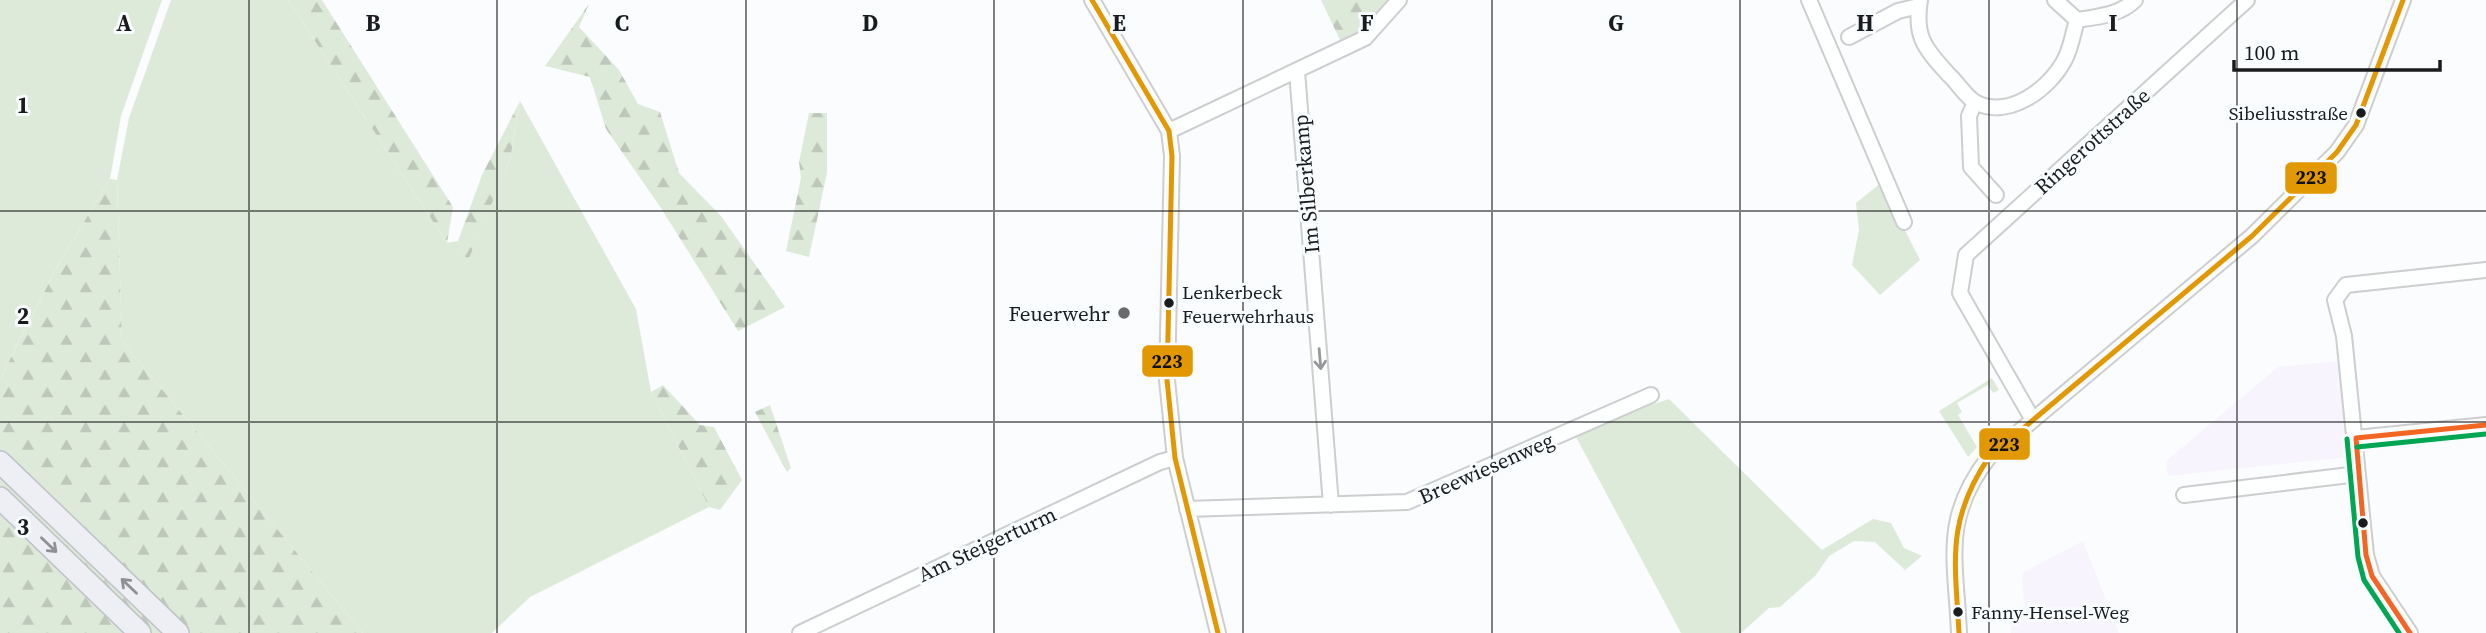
<svg xmlns="http://www.w3.org/2000/svg" width="2486" height="633" viewBox="0 0 2486 633" font-family="'Source Serif 4',serif">
  <style>
    .education { fill: #f8f4fe }
    .grass { fill: #deead9 }
    .forest { fill: url(#forest-firs) }
    .lines { fill: none; stroke-linecap: round; stroke-linejoin: round }
    .minor-casing { stroke: #cccecf; stroke-width: 18 }
    .highway-casing { stroke: #bfc2c7; stroke-width: 24 }
    .minor { stroke: #feffff; stroke-width: 14 }
    .highway { stroke: #edeff4; stroke-width: 21 }
    .bus-1-casing { stroke: #f9fcfe; stroke-width: 10 }
    .bus-2-casing { stroke: #f9fcfe; stroke-width: 10 }
    .bus-3-casing { stroke: #f9fcfe; stroke-width: 10 }
    .bus-1 { stroke: #e19803; stroke-width: 5 }
    .bus-2 { stroke: #f26522; stroke-width: 5 }
    .bus-3 { stroke: #00a651; stroke-width: 5 }
    .oneway { stroke: #979899 }
    .oneway2 { stroke: #8e9093 }
    .grid { fill: none; stroke: #1a1b1c; stroke-width: 2; stroke-opacity: 0.55 }
    .bus-dot { fill: #1a1b1c; stroke: #f9fcfe; stroke-width: 2.5 }
    .poi-dot { fill: #686a6b; stroke: #f9fcfe; stroke-width: 2.5 }
    .labels { text-anchor: middle; dominant-baseline: central; stroke-width: 6; stroke-linejoin: round; paint-order: stroke }
    .bus-label { font-size: 19px; fill: #1a1b1c; stroke: #f9fcfe; text-anchor: start }
    .street-label { font-size: 21px; fill: #1a1b1c; stroke: #f9fcfe }
    .poi-label { font-size: 21px; fill: #1a1b1c; stroke: #f9fcfe; text-anchor: end }
    .grid-label { font-size: 23px; text-anchor: middle; font-weight: bold; fill: #1a1b1c; stroke: #f9fcfe; stroke-width: 6; stroke-linejoin: round; paint-order: stroke }
    .line-badge { stroke: #f9fcfe; stroke-width: 2.5 }
    .pale-badge-label { font-size: 19px; text-anchor: middle; font-weight: bold; fill: #111 }
  </style>
  <defs>
    <pattern id="forest-firs" width="22" height="20" patternUnits="userSpaceOnUse" patternTransform="scale(1.75)"><rect width="22" height="20" fill="#deead9"/><path d="M5 1l3.5 6h-7zM16 11l3.5 6h-7z" fill="#bec8ba"/></pattern>
  </defs>
  <rect width="100%" height="100%" fill="#fafcfd"/>
  <!-- education -->
  <path class="education" d="M2338 361 2348 457 2168 476 2166 461 2278 367Z
    M2083 541 2119 633H2011L2010 621 2025 620 2022 573Z"/>
  <!-- grass -->
  <path class="grass" d="M0 0H162L121 116 110 179 59 263 0 379Z
    M171 0H288L447 243 458 241 467 262 510 160 520 101 636 309 651 392 709 507 530 597 492 633H363L122 341 117 180 129 118Z
    M1881 183 1920 260 1880 295 1852 265 1859 230 1856 203Z
    M1992 378 1999 390 1993 393 1988 385 1957 403 1962 412 1958 415 1977 447 1968 457 1939 411Z
    M1669 399 1822 550 1873 519 1891 523 1904 548 1922 556 1905 570 1875 542 1854 541 1829 556 1816 575 1780 607 1769 608 1741 633H1681L1575 435 1607 419Z"/>
  <!-- forest -->
  <path class="forest" d="M288 0H322L453 207 447 243Z
    M1321 0H1387L1357 33 1342 44Z
    M589 4 579 27 619 70 638 104 660 112 679 173 721 216 785 307 738 331 661 208 606 129 590 77 545 66Z
    M520 101 510 160 467 263 458 241 482 175Z
    M809 113H827V173L809 257 786 251 801 178 799 162Z
    M110 179 117 180 122 341 363 633H0V379L59 263Z
    M663 385 700 425 714 427 742 480 720 510 709 507 651 392Z
    M770 405 791 468 787 472 755 412Z"/>
  <g class="lines">
    <!-- minor casing -->
    <g class="minor-casing">
      <path id="minor" d="M1092 0 1169 131 1172 156 1167 380 1175 458 1218 633
        M1809 0 1904 222
        M1920 0C1914 38 1925 48 1949 75 1957 82 1966 97 1975 102 2008 120 2049 89 2064 61 2071 49 2073 33 2077 20 2097 17 2120 15 2135 0
        M2055 0 2077 20
        M1849 37 1898 11 1919 6
        M1297 71 1331 505
        M1975 102 1969 116 1971 167 1996 195
        M1169 131 1365 38 1399 0
        M2033 420 1960 293 1966 255 2247 0
        M2356 438 2486 425
        M2184 495 2358 474
        M1187 509 1407 502 1651 395
        M800 633 1160 462 1175 458
        M1959 633C1956 560 1941 519 1989 457L2252 236 2337 152 2356 125 2403 0
        M2410 633 2372 576 2366 555 2344 336 2335 300 2346 285 2486 270"/>
    </g>
    <!-- highway casing -->
    <g class="highway-casing">
      <path id="highway" d="M0 462 178 633
        M0 498 140 633"/>
    </g>
    <!-- minor -->
    <use href="#minor" class="minor"/>
    <!-- highway -->
    <use href="#highway" class="highway"/>
    <!-- bus-1 casing -->
    <g class="bus-1-casing">
      <path id="bus-1" d="M1092 0 1169 131 1172 156 1167 380 1175 458 1218 633
        M1959 633C1955 560 1946 521 1989 457L2252 236 2337 152 2356 125 2403 0"/>
    </g>
    <!-- bus-2 casing -->
    <g class="bus-2-casing">
      <path id="bus-2" d="M2356 438 2366 555 2372 576 2410 633
        M2356 438 2486 425"/>
    </g>
    <!-- bus-3 casing -->
    <g class="bus-3-casing">
      <path id="bus-3" d="M2347 439 2358 557 2364 580 2399 633
        M2357 447 2486 434"/>
    </g>
    <!-- bus-1 -->
    <use href="#bus-1" class="bus-1"/>
    <!-- bus-2 -->
    <use href="#bus-2" class="bus-2"/>
    <!-- bus-3 -->
    <use href="#bus-3" class="bus-3"/>
  </g>
  <!-- one-way arrows -->
  <defs><path id="oneway-shaft" d="M-6 0H5M1.5-3L5.5 0L1.5 3" fill="none" stroke-width="1.6" stroke-linecap="round" stroke-linejoin="round" transform="scale(1.75)"/></defs>
  <use class="oneway" href="#oneway-shaft" transform="translate(1320 359) rotate(85)"/>
  <g class="oneway2">
    <use href="#oneway-shaft" transform="translate(49 545) rotate(44)"/>
    <use href="#oneway-shaft" transform="translate(129 586) rotate(-136)"/>
  </g>
  <!-- grid -->
  <path class="grid" d="M249 0V633M497 0V633M746 0V633M994 0V633M1243 0V633M1492 0V633M1740 0V633M1989 0V633M2237 0V633M0 211H2486M0 422H2486"/>
  <!-- markers -->
  <g class="bus-dot">
    <circle cx="2361" cy="113" r="6"/>
    <circle cx="1169" cy="303" r="6"/>
    <circle cx="2363" cy="523" r="6"/>
    <circle cx="1958" cy="612" r="6"/>
  </g>
  <circle class="poi-dot" cx="1124" cy="313" r="7"/>
  <g class="labels">
    <!-- bus labels -->
    <g class="bus-label">
      <text x="2348" y="113" text-anchor="end">Sibeliusstraße</text>
      <text x="1182" y="292">Lenkerbeck<tspan x="1182" dy="24">Feuerwehrhaus</tspan></text>
      <text x="1971" y="612">Fanny-Hensel-Weg</text>
    </g>
    <!-- street labels -->
    <g class="street-label">
      <text transform="translate(2092 141) rotate(-42)">Ringerottstraße</text>
      <text transform="translate(1306 184) rotate(-95)">Im Silberkamp</text>
      <text transform="translate(1486 468) rotate(-24)">Breewiesenweg</text>
      <text transform="translate(987 544) rotate(-25)">Am Steigerturm</text>
    </g>
    <!-- poi labels -->
    <g class="poi-label">
      <text x="1110" y="313">Feuerwehr</text>
    </g>
  </g>
  <g class="grid-label">
    <text x="124" y="31">A</text>
    <text x="373" y="31">B</text>
    <text x="622" y="31">C</text>
    <text x="870" y="31">D</text>
    <text x="1119" y="31">E</text>
    <text x="1367" y="31">F</text>
    <text x="1616" y="31">G</text>
    <text x="1865" y="31">H</text>
    <text x="2113" y="31">I</text>
    <text x="23" y="113">1</text>
    <text x="23" y="324">2</text>
    <text x="23" y="535">3</text>
  </g>
  <g class="line-badge">
    <rect x="2284" y="161" width="54" height="34" rx="7" fill="#e19803"/>
    <rect x="1141" y="344" width="53" height="34" rx="7" fill="#e19803"/>
    <rect x="1978" y="427" width="53" height="34" rx="7" fill="#e19803"/>
  </g>
  <g class="pale-badge-label">
    <text x="2311" y="184">223</text>
    <text x="1167" y="368">223</text>
    <text x="2004" y="451">223</text>
  </g>
  <!-- scale -->
  <path d="M2234 60v10h206v-10" fill="none" stroke="#1a1b1c" stroke-width="3.5"/>
  <text x="2244" y="60" font-size="21" fill="#1a1b1c" stroke="#f9fcfe" stroke-width="5" paint-order="stroke">100 m</text>
</svg>
